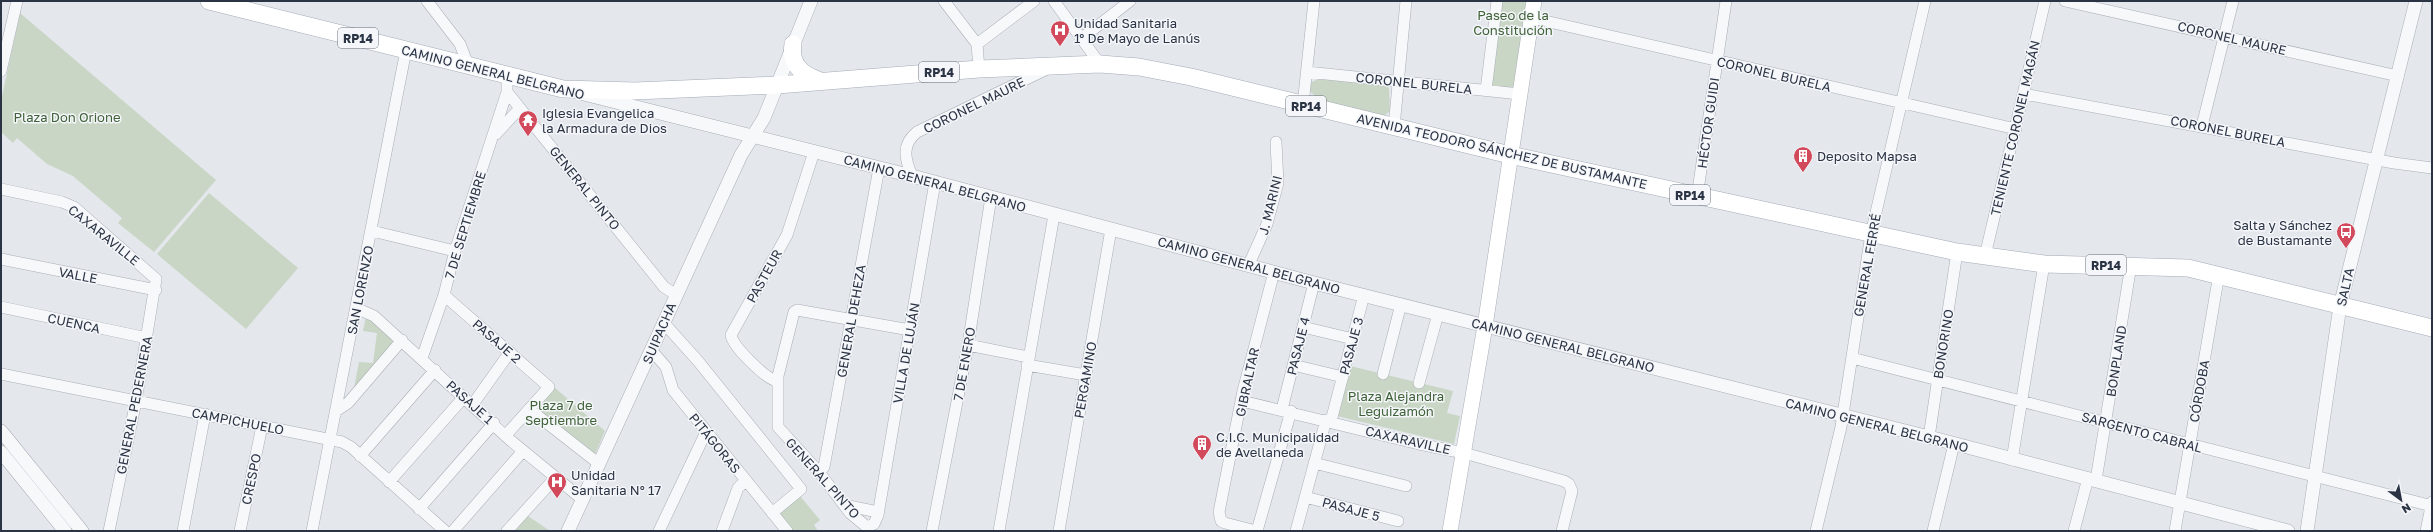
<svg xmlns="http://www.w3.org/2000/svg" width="2433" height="532" viewBox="0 0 2433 532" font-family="'Golos Text',sans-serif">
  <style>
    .green { fill: #c9d6c5 }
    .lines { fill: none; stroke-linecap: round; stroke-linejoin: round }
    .minor-casing { stroke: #a9aeb7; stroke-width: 12 }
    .tertiary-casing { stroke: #a9aeb7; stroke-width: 14 }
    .secondary-casing { stroke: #a9aeb7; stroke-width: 16 }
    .primary-casing { stroke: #a3abb8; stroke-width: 18 }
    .minor { stroke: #f7f8fa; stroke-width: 11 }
    .tertiary { stroke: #f7f8fa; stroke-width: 13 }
    .secondary { stroke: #fff; stroke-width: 15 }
    .primary { stroke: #fff; stroke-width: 17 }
    .labels { text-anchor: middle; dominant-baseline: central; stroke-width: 3; stroke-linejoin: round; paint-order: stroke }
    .shield { fill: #f4f6f9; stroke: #676e7b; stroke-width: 1 }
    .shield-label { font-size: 12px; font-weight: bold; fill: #2b3445 }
    .park-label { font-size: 13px; fill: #3f6138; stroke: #f4f6f9 }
    .poi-label { font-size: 13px; fill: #2b3445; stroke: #f4f6f9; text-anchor: start }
    .street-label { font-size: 13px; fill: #2b3445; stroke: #f4f6f9 }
  </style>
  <rect width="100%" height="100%" fill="#e4e7ec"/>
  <!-- green -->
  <path class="green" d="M1497 1H1534L1520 94 1486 90Z
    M20 13 216 180 154 252 118 223 122 218 73 176 47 164 17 138 13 143 1 132V101Z
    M1318 79 1384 85 1389 88 1390 111 1383 117 1319 100 1310 91V83Z
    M209 193 298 268 246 329 157 254Z
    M366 317 372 318 398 341 353 393 359 362 373 363 377 333 363 331Z
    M1346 365 1453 391 1447 413 1460 416 1454 444 1333 415Z
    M554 387 605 431 595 454 534 409Z
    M800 496 820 520 814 525 818 531H792L778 514Z
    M528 516 550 531H513Z"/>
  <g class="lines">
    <!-- minor casing -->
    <g class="minor-casing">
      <path id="minor" d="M427 1 460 44 468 65
        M944 1 977 44 979 69
        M1054 1 1100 64
        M2065 1 2398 76
        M1532 18 2016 129
        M1082 38 1130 1
        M977 44 1034 1
        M1 71 17 1
        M1307 72 1520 94
        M507 76V92L664 287 675 294
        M1486 90 1497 1
        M2024 94 2394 163 2432 168
        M1303 105 1314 1
        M2202 126 2233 1
        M1394 127 1406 1
        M496 134 520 108
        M912 176C905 159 901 145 917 132L1049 68
        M1 189 62 202 74 207 156 279 136 401 109 531
        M1697 197 1726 1
        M372 231 455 251
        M1985 256 2045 1
        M1 259 156 290
        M1249 264 1267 224 1278 183 1276 142
        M444 295 549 387 506 435
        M1 307 147 338
        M356 308 374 316 510 440 582 499
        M663 322 698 361 801 489 772 513
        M1303 327 1353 339
        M910 330 797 310 794 312 778 376V427L819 472 850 513 867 527 874 524 878 515 935 182
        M968 345 1028 357
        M652 351 666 367 673 390 787 531
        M422 358 444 295 455 251 507 92
        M1852 358 2432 506
        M1027 365 1086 375
        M1293 365 1343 377
        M1 374 342 442 351 447 445 531
        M1383 374 1401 304
        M777 381C766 379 733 347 731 335L787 235 814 152
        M1419 383 1438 314
        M1242 401 1419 444 1464 453 1564 481 1569 484 1572 491 1562 531
        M473 404 510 352
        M529 409 598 463
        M1282 409 1314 283
        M336 411 348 403 402 340
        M1331 421 1364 295
        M1929 437 1957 252
        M360 456 435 370
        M2012 460 2044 264
        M1314 463 1406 486
        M819 472 824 467 879 168
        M2096 480 2131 265
        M389 482 464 397
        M1305 497 1398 521
        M844 505 878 512
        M419 509 494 423
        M183 531 205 414
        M240 531 262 426
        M312 531 406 50
        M453 531 523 451
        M507 531 555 478
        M659 531 706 432
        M722 531 738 488 746 480
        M932 531 968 345 991 197
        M999 531 1054 215
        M1059 531 1111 229
        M1256 531 1225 523 1221 521 1219 512 1243 391 1274 272
        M1257 531 1291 411
        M1296 531 1326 420
        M1816 531 1841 427 1871 234 1925 1
        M1933 531 1954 444
        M2074 531 2088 478
        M2175 531 2219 274
        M2426 531 2432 502"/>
    </g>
    <!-- tertiary casing -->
    <g class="tertiary-casing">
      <path id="tertiary" d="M584 94 912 176 1314 283 1929 437 2288 531
        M1 431 82 531
        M1 452 65 531
        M568 531 741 155 764 118 811 1
        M2307 531 2340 306 2416 1"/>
    </g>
    <!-- secondary casing -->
    <g class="secondary-casing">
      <path id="secondary" d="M1450 531 1485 326 1534 1"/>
    </g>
    <!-- primary casing -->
    <g class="primary-casing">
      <path id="primary" d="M209 1 563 89 635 91 777 85 979 69 1100 64 1139 67 1191 77 1510 155 1957 252 2044 264 2188 268 2432 328
        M793 44C790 64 801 74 818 80"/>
    </g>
    <!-- minor -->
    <use href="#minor" class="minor"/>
    <!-- tertiary -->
    <use href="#tertiary" class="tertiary"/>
    <!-- secondary -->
    <use href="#secondary" class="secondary"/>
    <!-- primary -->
    <use href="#primary" class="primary"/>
  </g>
  <!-- icons -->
  <defs>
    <g id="hospital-pin" transform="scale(1)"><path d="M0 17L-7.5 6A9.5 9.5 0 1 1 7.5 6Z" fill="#d1495b" stroke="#f4f6f9"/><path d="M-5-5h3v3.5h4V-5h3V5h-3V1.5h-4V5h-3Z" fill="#fff"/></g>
    <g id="temple-pin" transform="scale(1)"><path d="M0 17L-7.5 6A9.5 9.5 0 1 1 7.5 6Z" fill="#d1495b" stroke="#f4f6f9"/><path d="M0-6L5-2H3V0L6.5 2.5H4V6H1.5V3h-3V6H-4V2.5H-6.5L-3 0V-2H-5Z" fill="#fff"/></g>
    <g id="building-pin" transform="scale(1)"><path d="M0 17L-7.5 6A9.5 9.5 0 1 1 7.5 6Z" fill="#d1495b" stroke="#f4f6f9"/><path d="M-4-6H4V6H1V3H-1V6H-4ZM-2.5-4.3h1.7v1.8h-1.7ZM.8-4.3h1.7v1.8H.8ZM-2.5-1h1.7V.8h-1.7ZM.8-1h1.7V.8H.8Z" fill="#fff"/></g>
    <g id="bus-pin" transform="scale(1)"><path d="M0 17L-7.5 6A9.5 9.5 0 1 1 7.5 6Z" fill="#d1495b" stroke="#f4f6f9"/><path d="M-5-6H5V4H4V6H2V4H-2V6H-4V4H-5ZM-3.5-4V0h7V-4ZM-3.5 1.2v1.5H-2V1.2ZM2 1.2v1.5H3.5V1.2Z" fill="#fff"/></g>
  </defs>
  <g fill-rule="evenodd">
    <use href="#hospital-pin" x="1060" y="30"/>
    <use href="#temple-pin" x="528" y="120"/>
    <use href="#building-pin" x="1803" y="156"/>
    <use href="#bus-pin" x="2346" y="232"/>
    <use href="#building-pin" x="1202" y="444"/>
    <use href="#hospital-pin" x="557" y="482"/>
  </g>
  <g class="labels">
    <!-- shield labels -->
    <g class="shield">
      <rect x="338" y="28" width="40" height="20" rx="3"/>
      <rect x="919" y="62" width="40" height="20" rx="3"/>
      <rect x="1286" y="96" width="40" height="20" rx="3"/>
      <rect x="1670" y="185" width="40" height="20" rx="3"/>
      <rect x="2086" y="255" width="40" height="20" rx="3"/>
    </g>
    <g class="shield-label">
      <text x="358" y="38">RP14</text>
      <text x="939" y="72">RP14</text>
      <text x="1306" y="106">RP14</text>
      <text x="1690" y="195">RP14</text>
      <text x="2106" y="265">RP14</text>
    </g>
    <!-- park labels -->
    <g class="park-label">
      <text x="1513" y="15">Paseo de la<tspan x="1513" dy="15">Constitución</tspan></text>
      <text x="67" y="117">Plaza Don Orione</text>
      <text x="1396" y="396">Plaza Alejandra<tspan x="1396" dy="15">Leguizamón</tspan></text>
      <text x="561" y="405">Plaza 7 de<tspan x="561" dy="15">Septiembre</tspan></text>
    </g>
    <!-- poi labels -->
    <g class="poi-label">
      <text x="1074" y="23">Unidad Sanitaria<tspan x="1074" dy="15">1° De Mayo de Lanús</tspan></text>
      <text x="542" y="113">Iglesia Evangelica<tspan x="542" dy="15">la Armadura de Dios</tspan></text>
      <text x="1817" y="156">Deposito Mapsa</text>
      <text x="2332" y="225" text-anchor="end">Salta y Sánchez<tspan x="2332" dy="15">de Bustamante</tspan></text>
      <text x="1216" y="437">C.I.C. Municipalidad<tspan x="1216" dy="15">de Avellaneda</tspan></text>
      <text x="571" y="475">Unidad<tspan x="571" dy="15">Sanitaria N° 17</tspan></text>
    </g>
    <!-- street labels -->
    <g class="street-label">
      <text transform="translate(2232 38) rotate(13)">CORONEL MAURE</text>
      <text transform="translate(493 72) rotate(14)">CAMINO GENERAL BELGRANO</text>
      <text transform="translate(1774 74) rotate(13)">CORONEL BURELA</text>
      <text transform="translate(1414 83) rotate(6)">CORONEL BURELA</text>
      <text transform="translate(974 105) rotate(-26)">CORONEL MAURE</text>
      <text transform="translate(1708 123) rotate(-82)">HÉCTOR GUIDI</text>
      <text transform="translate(2015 128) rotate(-77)">TENIENTE CORONEL MAGÁN</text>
      <text transform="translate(2228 131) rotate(11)">CORONEL BURELA</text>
      <text transform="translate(1502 151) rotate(13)">AVENIDA TEODORO SÁNCHEZ DE BUSTAMANTE</text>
      <text transform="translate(935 183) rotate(15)">CAMINO GENERAL BELGRANO</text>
      <text transform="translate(585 188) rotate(51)">GENERAL PINTO</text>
      <text transform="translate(1270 205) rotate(-76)">J. MARINI</text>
      <text transform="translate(465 225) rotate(-73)">7 DE SEPTIEMBRE</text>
      <text transform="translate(104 235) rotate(39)">CAXARAVILLE</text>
      <text transform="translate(1249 265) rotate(15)">CAMINO GENERAL BELGRANO</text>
      <text transform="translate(1867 265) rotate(-80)">GENERAL FERRÉ</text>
      <text transform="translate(78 275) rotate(11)">VALLE</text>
      <text transform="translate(764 276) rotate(-61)">PASTEUR</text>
      <text transform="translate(2345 287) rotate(-77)">SALTA</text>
      <text transform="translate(360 290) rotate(-79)">SAN LORENZO</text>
      <text transform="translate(851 321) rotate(-80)">GENERAL DEHEZA</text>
      <text transform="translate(74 323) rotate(12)">CUENCA</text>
      <text transform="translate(659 333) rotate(-67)">SUIPACHA</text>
      <text transform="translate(497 341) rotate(41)">PASAJE 2</text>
      <text transform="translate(1943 344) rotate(-81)">BONORINO</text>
      <text transform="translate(1563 345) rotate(14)">CAMINO GENERAL BELGRANO</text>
      <text transform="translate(1298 346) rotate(-76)">PASAJE 4</text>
      <text transform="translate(1351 346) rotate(-75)">PASAJE 3</text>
      <text transform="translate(906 353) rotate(-80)">VILLA DE LUJÁN</text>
      <text transform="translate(2116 361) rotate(-81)">BONPLAND</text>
      <text transform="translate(964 364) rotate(-80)">7 DE ENERO</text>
      <text transform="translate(1085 380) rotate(-80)">PERGAMINO</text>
      <text transform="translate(1247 382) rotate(-78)">GIBRALTAR</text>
      <text transform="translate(2199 391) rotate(-80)">CÓRDOBA</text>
      <text transform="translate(470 402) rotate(42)">PASAJE 1</text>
      <text transform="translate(134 405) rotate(-79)">GENERAL PEDERNERA</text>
      <text transform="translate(238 421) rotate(11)">CAMPICHUELO</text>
      <text transform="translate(1877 425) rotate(14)">CAMINO GENERAL BELGRANO</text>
      <text transform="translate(2142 432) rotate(15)">SARGENTO CABRAL</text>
      <text transform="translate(1408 440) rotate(13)">CAXARAVILLE</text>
      <text transform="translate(715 443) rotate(51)">PITÁGORAS</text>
      <text transform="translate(823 478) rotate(48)">GENERAL PINTO</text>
      <text transform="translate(251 479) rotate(-78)">CRESPO</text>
      <text transform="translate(1351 509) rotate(15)">PASAJE 5</text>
    </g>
  </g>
  <!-- border -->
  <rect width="2433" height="532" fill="none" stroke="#2b3445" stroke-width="4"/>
  <!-- north arrow -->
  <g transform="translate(2401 500) rotate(148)" stroke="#f4f6f9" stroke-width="3" paint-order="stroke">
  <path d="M0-3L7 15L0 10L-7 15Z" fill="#2b3445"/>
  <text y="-6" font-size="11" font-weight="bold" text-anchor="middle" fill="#2b3445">N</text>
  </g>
</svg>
